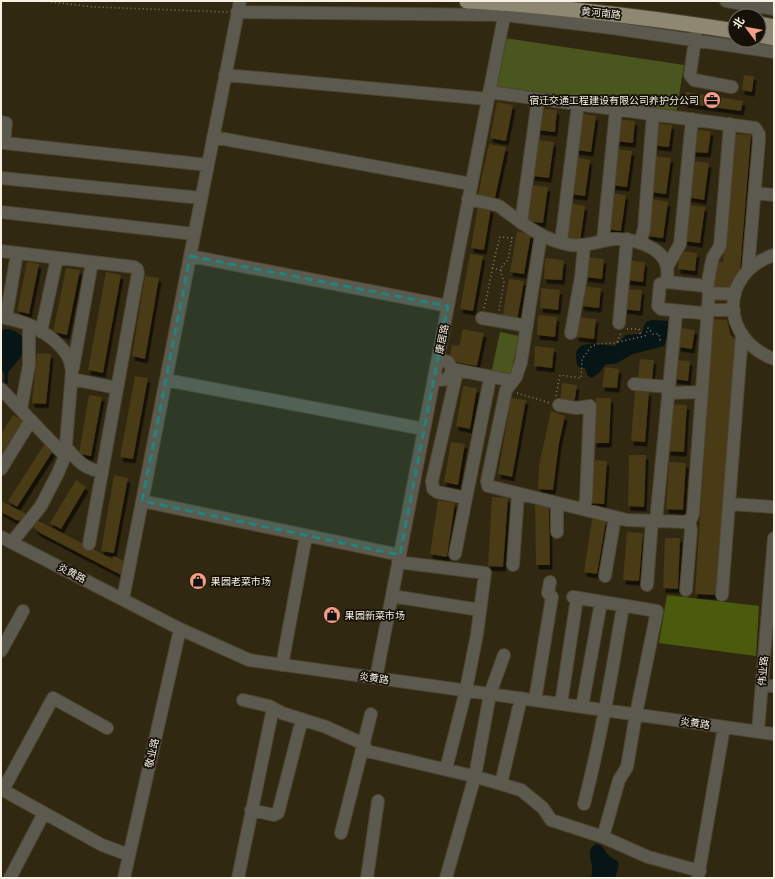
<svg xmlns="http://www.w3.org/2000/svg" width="775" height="879" viewBox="0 0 775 879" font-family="'Archivo Narrow','Noto Sans SC',sans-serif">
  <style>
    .green { fill: #49561d }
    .forest { fill: #4b5b0e }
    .water { fill: #071516 }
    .building { fill: #493a12; filter: url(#shadow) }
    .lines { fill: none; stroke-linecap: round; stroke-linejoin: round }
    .minor-casing { stroke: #4d442f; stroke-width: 14 }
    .major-casing { stroke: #4d442f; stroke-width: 17 }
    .path { stroke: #877f6c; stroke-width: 1.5; stroke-dasharray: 1 3; stroke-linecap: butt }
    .minor { stroke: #5c594e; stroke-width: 12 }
    .major { stroke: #8e8771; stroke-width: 15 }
    .marked { fill: #26827a; fill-opacity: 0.2; stroke: #26827a; stroke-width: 3; stroke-dasharray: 8 5; stroke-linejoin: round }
    .labels { text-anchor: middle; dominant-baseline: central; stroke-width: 3.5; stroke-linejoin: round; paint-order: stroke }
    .street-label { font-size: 10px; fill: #f7f1e3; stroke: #151108 }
    .poi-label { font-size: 10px; fill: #f7f1e3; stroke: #151108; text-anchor: start }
  </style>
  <defs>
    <filter id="shadow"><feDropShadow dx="2.5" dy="4.5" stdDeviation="0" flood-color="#0009"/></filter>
  </defs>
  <rect width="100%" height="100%" fill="#312812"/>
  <!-- green -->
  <path class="green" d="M504 38 684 65 676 114 495 88Z
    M500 332 519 336 510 378 491 374Z"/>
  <!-- forest -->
  <path class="forest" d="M667 595 759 606 756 656 659 643Z"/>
  <!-- water -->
  <path class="water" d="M652 320 668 321V334L664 346 633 354 615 364H606L599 373 592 378 588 376 585 368H580L577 365C577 362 576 359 576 355 576 338 605 345 615 346L626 335 642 334 643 328 646 322Z
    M4 329C20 328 29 341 21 356 18 363 10 367 8 374 7 376 8 378 8 380 7 387 5 392 1 398 1 387 9 378 1 368V333Z
    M596 844 600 845C603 847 604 849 606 852 617 866 623 855 615 878H591C592 875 592 871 592 868 592 859 585 851 596 844Z"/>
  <!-- building -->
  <path class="building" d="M744 75 754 76 752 92 742 90Z
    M686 92 743 101 741 111 684 103Z
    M497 102 513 105 506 141 490 138Z
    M539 108 557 110 555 132 537 130Z
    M580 113 596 116 591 152 575 150Z
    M617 119 635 121 633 143 615 141Z
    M654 123 672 125 669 147 651 145Z
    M693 129 711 131 708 153 690 152Z
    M732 134 751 135 740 271 732 280 730 287 713 286 715 261 723 262Z
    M538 140 554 142 549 178 532 176Z
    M489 144 506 147 495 198 478 195Z
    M616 149 632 151 627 187 610 185Z
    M655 156 671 158 666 194 649 192Z
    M574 157 590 160 585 196 569 194Z
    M693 161 709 163 704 200 687 197Z
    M532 185 548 187 543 223 527 221Z
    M610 193 626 195 621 231 604 229Z
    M652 199 668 202 663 238 647 236Z
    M569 203 585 206 580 242 563 240Z
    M689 205 705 207 700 243 684 241Z
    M478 206 491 208 484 250 471 248Z
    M517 231 531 234 524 274 510 272Z
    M679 251 697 253 695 271 678 269Z
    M470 254 483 256 473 311 460 309Z
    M586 257 604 259 602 279 584 277Z
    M545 258 564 260 562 280 544 279Z
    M627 260 645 262 643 282 625 280Z
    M27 262 39 264 29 314 17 311Z
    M66 268 80 270 67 335 53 332Z
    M106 272 121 275 103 373 88 370Z
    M145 276 159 278 145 359 132 356Z
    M509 279 524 281 517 321 502 319Z
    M583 286 601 288 599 308 581 306Z
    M541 288 560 290 558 310 540 308Z
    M624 289 642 290 640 311 622 309Z
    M538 315 557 317 555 337 537 335Z
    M577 317 596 319 594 339 576 337Z
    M713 319 727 320 731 335 736 341 716 595 695 594Z
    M681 328 695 330 692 349 678 347Z
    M463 329 484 333 477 366 449 361 452 345 459 346Z
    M535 346 554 348 552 368 534 366Z
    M37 353 51 354 46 404 32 403Z
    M640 359 654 360 652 380 638 378Z
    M676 360 690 361 688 381 674 379Z
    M605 367 619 369 617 388 602 387Z
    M135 376 148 378 133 459 120 457Z
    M562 383 577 385 574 405 560 403Z
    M463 386 477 388 470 429 456 426Z
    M635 391 649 392 645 442 631 441Z
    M89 395 102 397 91 456 79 454Z
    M511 398 526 400 512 477 498 474Z
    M596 398H611L609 443H594Z
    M672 404 687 405 684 452 668 451Z
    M551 411 565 416 559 443 553 490 538 489 539 466Z
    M13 415 23 421 1 456V434Z
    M451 442 465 444 458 485 444 482Z
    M44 445 53 451 17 507 8 501Z
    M629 455H646L644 507 628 506Z
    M592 460 607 461 604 504 589 503Z
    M669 462 686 463 683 510 666 509Z
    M114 475 128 478 114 553 101 551Z
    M76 480 86 487 61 529 50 523Z
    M492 497 508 498 503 567 488 566Z
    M438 500 455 503 447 557 430 554Z
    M1 501 25 513V516L22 521 16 520 1 512Z
    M535 505H549L550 565H536Z
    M592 519 606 521 597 574 584 572Z
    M38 521 43 523 112 559 114 556 126 562 121 575 40 533 36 530 33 525Z
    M627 532 643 533 639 581 623 580Z
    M665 538H680L678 589 663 588Z"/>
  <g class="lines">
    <!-- minor casing -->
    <g class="minor-casing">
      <path id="minor" d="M726 1 774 9
        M237 12 504 15 612 28 774 52
        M696 32 690 75 694 80 732 87
        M225 75 488 99
        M489 92 755 128 759 134V140L748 270
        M1 122 6 123 4 143 208 165
        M213 137 471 184
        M1 178 201 198
        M755 193 774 195
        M468 199 492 204 499 206C520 222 544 241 571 245 586 247 599 241 613 239 631 238 663 246 667 267 668 271 667 277 667 282L706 286 709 293 693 514 691 519 685 522 627 520 488 486 487 481 506 390 516 377 521 362 541 235
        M1 212 194 234
        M521 223 538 99
        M603 241 616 109
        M561 242 578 104
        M640 243 644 229 653 114
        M1 251 134 267 137 269 138 273 89 544
        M774 255C718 274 721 339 774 359
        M190 256 448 306
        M667 267 680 244 692 119
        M667 282 660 284 658 306 661 309 701 313 708 310H734
        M707 288 711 265 713 257 720 246 730 124
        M709 293 735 294
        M1 317C11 319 22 321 32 326 45 332 63 345 69 359 71 363 71 367 72 371L65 456 58 473 41 506 12 542
        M6 318 17 253
        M482 318 527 326
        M619 323 627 239
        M41 332 57 258
        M571 333 581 277 584 246
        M73 368 92 262
        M452 369 513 381
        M456 376 432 481 433 489 437 492 466 498
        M72 379 117 388
        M166 380 424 429
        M434 380C445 380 449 381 452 369L448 362 438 358
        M634 384 669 387
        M1 389 65 456
        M668 393 702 392
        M559 405 576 408 590 406 586 499 584 509
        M21 409 29 365V325
        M66 447C79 462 82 467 101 472
        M1 469 31 420
        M142 501 400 555
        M557 503V532
        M729 504 774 507
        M656 521 676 315 679 311
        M1 537 180 629 249 660 774 734
        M455 554 489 383
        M398 562 485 573 477 634 466 690 446 769
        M513 565 518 494
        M605 576 615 517
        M647 585 652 521
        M686 590 691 530 689 520
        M722 595 742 334
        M392 596 480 610
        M573 597 657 611 636 714 627 767 619 780 603 837
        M123 599 240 1
        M1 651 23 611
        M282 665 306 536
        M376 678 507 1
        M762 685 774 686
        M243 700 269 706 282 713 326 727 364 744 367 751 477 777 521 790 543 808 551 820 603 837 648 857 700 871
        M535 700 552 597 548 593 550 582
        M561 704 577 598
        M582 707 601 602
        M758 731 774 538
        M501 784 521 698
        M1 789 102 845 129 855
        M3 790 53 698 107 728
        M584 804C601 738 612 672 623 606
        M251 810 274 815 278 813 302 719
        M341 833 371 714
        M698 877 724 727
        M10 878 44 813
        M124 878 180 629
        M238 878 273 708
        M367 878 378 801
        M446 878 475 776 490 694 504 655"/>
    </g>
    <!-- major casing -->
    <g class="major-casing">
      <path id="major" d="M467 1C500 2 533 6 566 9 623 15 679 22 735 31
        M759 24 774 27
        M759 35 774 38"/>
    </g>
    <!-- path -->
    <path class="path" d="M43 1 94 7 228 12
      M492 268 501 270
      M484 308C490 284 493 260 500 237L512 238 508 260 502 266 501 273 504 282 499 311
      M627 329H639L641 337
      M617 342 621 333
      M517 393 550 403
      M556 396 560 375 581 378 582 359 591 347 597 344 614 343 645 336 648 328 653 334H659L660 340H663"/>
    <!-- minor -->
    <use href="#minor" class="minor"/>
    <!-- major -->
    <use href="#major" class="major"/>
  </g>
  <!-- marked area -->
  <path class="marked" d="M190 256 448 306 400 555 142 501Z"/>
  <!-- icons -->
  <defs>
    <g id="office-disc" transform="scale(0.9)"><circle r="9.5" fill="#f49e89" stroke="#151108"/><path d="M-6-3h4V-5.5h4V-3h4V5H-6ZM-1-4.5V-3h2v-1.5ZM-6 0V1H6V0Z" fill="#111"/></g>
    <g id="shop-disc" transform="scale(0.9)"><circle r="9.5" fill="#f49e89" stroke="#151108"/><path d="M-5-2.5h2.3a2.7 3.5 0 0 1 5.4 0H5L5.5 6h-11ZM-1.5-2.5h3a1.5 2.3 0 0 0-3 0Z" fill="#111"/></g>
  </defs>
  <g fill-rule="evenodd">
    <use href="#office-disc" x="712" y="100"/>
    <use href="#shop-disc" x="198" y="581"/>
    <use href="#shop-disc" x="332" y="615"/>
  </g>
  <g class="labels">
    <!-- street labels -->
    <g class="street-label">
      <text transform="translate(601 13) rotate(6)">黄河南路</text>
      <text transform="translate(442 339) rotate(-79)">康居路</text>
      <text transform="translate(72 573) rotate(27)">炎黄路</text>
      <text transform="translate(763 671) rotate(-85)">伟业路</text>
      <text transform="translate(374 678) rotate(8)">炎黄路</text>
      <text transform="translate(695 723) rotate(8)">炎黄路</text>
      <text transform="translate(152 753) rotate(-77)">敬业路</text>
    </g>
    <!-- poi labels -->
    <g class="poi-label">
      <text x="699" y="100" text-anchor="end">宿迁交通工程建设有限公司养护分公司</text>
      <text x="211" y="581">果园老菜市场</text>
      <text x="345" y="615">果园新菜市场</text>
    </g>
  </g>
  <!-- border -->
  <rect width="775" height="879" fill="none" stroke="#f7f1e3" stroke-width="4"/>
  <!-- north arrow -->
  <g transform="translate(747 28) rotate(302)"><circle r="19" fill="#151108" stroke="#6f6b60"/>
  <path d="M0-3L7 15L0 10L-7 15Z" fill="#f49e89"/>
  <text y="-6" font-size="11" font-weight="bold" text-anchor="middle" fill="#f7f1e3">北</text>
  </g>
</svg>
